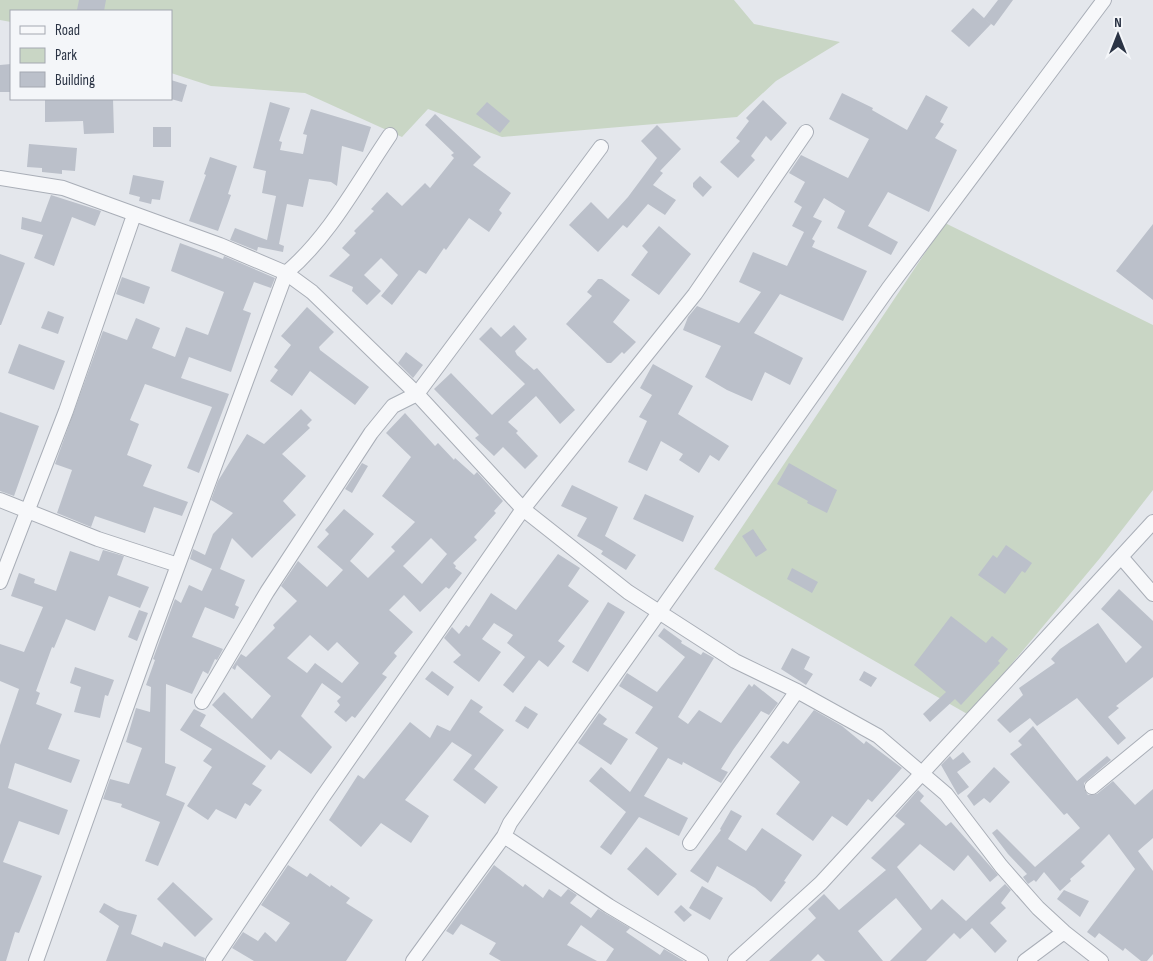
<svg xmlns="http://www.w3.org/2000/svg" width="1153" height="961" viewBox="0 0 1153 961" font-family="'Sofia Sans Condensed',sans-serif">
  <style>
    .green { fill: #c9d6c5 }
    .building { fill: #bbc0ca; fill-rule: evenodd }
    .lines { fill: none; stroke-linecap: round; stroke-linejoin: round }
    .minor-casing { stroke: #a9aeb7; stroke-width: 16 }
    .minor { stroke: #f7f8fa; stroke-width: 14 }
  </style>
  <rect width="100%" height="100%" fill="#e4e7ec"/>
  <!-- green -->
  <path class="green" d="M0 0H734L754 24 840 42 776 81 737 117 502 137 428 109 402 137 305 93 211 86 171 73V11H11V22L0 20Z
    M945 223 1153 325V490L1100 558 969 715 714 569Z"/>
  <!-- building -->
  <path class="building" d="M79 0H106L104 11 77 10Z
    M998 0H1013L994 26 984 19 991 24 969 47 951 31 973 8 984 18Z
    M11 64V92H0V65Z
    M171 80 187 85 182 102 171 99Z
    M842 93 873 108 872 110 907 130 926 95 948 107 940 122 944 124 935 138 957 150 929 212 888 192 868 226 898 242 891 255 837 228 845 211 824 198 813 217 822 221 812 239 815 241 812 247 867 271 843 321 780 294 754 333 803 358 790 385 765 372 752 401 727 390 705 377 721 346 683 330 688 317 697 306 739 323 761 292 739 282 753 252 787 266 804 232 792 226 802 207 794 202 805 182 789 173 801 155 848 178 869 139 829 119Z
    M45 99H113L114 133 84 134 83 121 45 122Z
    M763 100 787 123 771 141 766 136 751 156 755 160 738 178 720 162 740 141 736 138 749 121 746 118Z
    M270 102 290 108 279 141 282 142 280 150 303 154 307 135 303 134 311 109 371 127 363 152 342 146 337 186 331 182 309 179 303 207 287 204 279 244 284 246 283 252 258 247 257 251 230 240 235 228 267 240 276 196 262 193 266 171 253 168Z
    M487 102 510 121 500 133 476 114Z
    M435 114 481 157 473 165 511 193 499 210 502 213 489 232 469 218 446 250 444 248 426 274 419 270 392 305 381 296 398 275 381 258 364 275 381 291 367 305 352 291 353 287 329 276 350 255 342 248 356 233 354 231 374 211 371 209 387 192 402 206 425 183 430 188 454 158 451 155 454 153 425 125Z
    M657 125 681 149 660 171 663 173 653 185 676 200 665 215 648 204 627 228 623 225 598 252 569 225 591 202 608 219 628 197 657 158 641 141Z
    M153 127H171V147H153Z
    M29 144 77 148 75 171 62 170V174L42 172V168L27 167Z
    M210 157 237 166 228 194 231 195 218 231 189 221 206 175 204 174Z
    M133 175 164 181 160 200 152 199 151 204 139 201 140 197 129 194Z
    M700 176 712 187 703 197 693 187V183Z
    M51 195 101 211 95 226 72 217 54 266 34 258 43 235 21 229 22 217 41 222Z
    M1153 224V300L1116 271Z
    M659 226 691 254 659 295 631 275 648 252 642 246Z
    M180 243 223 259 224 256 275 278 271 288 254 282 243 310 251 313 231 372 189 357 181 378 229 394 199 473 187 468 212 407 145 384 130 420 139 424 127 455 152 465 143 486 188 502 182 516 154 507 145 533 95 516 91 527 57 513 72 470 55 464 103 331 127 340 136 318 160 328 152 348 175 357 186 327 208 335 224 292 171 271Z
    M0 254 25 263 1 325H0Z
    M122 277 150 287 144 304 116 294Z
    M598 279H602L630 300 613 322 636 342 624 354 622 352 611 363H607L566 324 592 296 587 292Z
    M307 307 334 332 319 347 320 350 369 387 355 405 310 371 292 396 270 381 278 370 274 367 291 345 281 336Z
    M48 311 64 317 58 334 41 328Z
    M514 325 527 339 515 351 517 355 534 370 537 368 575 410 560 424 536 396 508 422 518 431 516 433 538 456 525 469 503 447 494 456 475 438 479 435 434 389 451 373 492 415 525 384 479 339 491 327 501 337Z
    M19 344 65 361 54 390 8 373Z
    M406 352 423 365 413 378 398 363Z
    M653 364 693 386 678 414 729 446 719 461 710 455 699 473 679 460 683 454 661 441 647 471 628 462 647 421 639 417 652 395 640 388Z
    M301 409 312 420 307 425 310 428 282 454 306 476 283 501 296 515 252 558 232 538 220 569 245 580 235 605 239 607 234 619 205 607 192 637 223 649 217 660 215 659 208 674 203 671 192 694 166 684 165 763 176 767 166 795 185 803 158 866 145 861 160 822 121 807 122 804 103 799 110 779 129 784 142 748 126 742 136 708 150 712 151 687 146 685 155 660 153 659 175 599 181 603 189 585 202 591 212 569 190 559 193 549 205 555 213 534 233 513 211 500 218 481 247 434 264 444Z
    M0 412 39 426 14 496 0 491Z
    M405 413 435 446 438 443 454 460 455 458 474 475 477 472 503 501 494 511 496 513 474 537 477 540 453 563 456 566 455 568 462 573 449 589 446 587 420 612 404 595 389 610 413 632 394 653 397 656 382 674 387 677 355 718 352 716 346 722 334 712 340 705 337 701 341 697 322 683 301 716 332 747 311 774 279 750 271 760 212 705 224 692 252 719 271 696 237 665 235 670 232 668 241 654 246 657 275 628 273 625 297 601 281 586 298 561 327 587 343 570 317 547 329 534 325 530 344 509 374 534 350 561 368 578 395 551 391 547 415 522 382 496 411 457 386 433ZM431 538 447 554 422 584 403 566ZM310 635 328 651 337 642 359 663 342 683 315 663 307 673 287 658Z
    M362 463 368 466 352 493 345 489Z
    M789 463 837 490 827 513 807 503 808 501 777 484Z
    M572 485 618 507 605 536 636 555 626 570 601 554 603 551 577 536 587 518 561 506Z
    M645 494 694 516 683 542 633 519Z
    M753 529 767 550 756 557 742 536Z
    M1006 545 1032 563 1025 573 1022 571 1005 594 978 575 993 555 997 558Z
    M103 550 124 556 117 575 149 587 140 608 109 596 95 631 66 619 54 648 52 647 36 691 40 693 36 704 62 714 48 749 80 760 71 783 15 763 8 788 68 810 59 835 19 821 3 862 42 876 19 933 15 932 6 961H0V745L19 689 0 681V644L24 652 43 607 11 596 19 573 35 579 34 583 56 591 70 551 99 561Z
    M558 554 580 568 568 586 589 601 558 641 565 646 548 667 539 660 513 693 503 685 525 657 507 643 513 635 494 623 482 639 501 652 479 682 453 662 461 655 444 638 452 627 459 634 466 625 469 627 491 593 516 610Z
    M792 568 818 582 812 593 787 579Z
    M1119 589 1153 621V677L1116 706 1119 708 1108 717 1126 738 1118 745 1077 698 1037 726 1030 718 1010 733 997 720 1023 695 1019 688 1055 663 1051 659 1060 649 1098 623 1126 663 1142 647 1101 609Z
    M608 602 625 612 588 672 572 662Z
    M139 610 148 613 137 641 128 637Z
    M951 616 986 643 992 636 1008 649 998 661 1000 663 961 705 955 699 930 722 923 714 946 692 914 665Z
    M664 628 682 641 681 643 701 655 703 652 714 658 678 717 688 724 699 710 721 723 749 684 752 687 754 684 778 703 769 715 761 711 733 750 721 769 728 772 721 783 683 762 682 765 668 758 644 796 688 818 679 836 639 817 611 855 600 847 626 812 589 781 601 767 630 792 658 748 635 733 653 707 619 686 627 673 657 692 685 657 658 636Z
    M792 648 810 657 804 669 813 674 806 685 781 669Z
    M75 667 114 680 108 696 105 695 100 718 74 712 81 687 70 683Z
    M432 671 454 687 448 696 425 679Z
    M864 671 877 678 871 687 859 680Z
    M471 699 483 707 479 712 504 730 474 769 498 787 485 804 453 780 472 755 452 742 405 800 429 816 411 843 381 823 361 847 329 820 358 775 364 779 410 722 430 738 437 725 450 731Z
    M525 706 538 714 528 729 515 721Z
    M194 709 206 715 200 726 266 766 252 784 262 790 250 806 245 803 236 819 216 809 208 820 187 806 212 767 203 761 212 749 180 730Z
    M814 710 842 726 864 744 866 741 902 768 872 802 868 799 847 826 832 816 813 841 776 814 800 782 770 757 783 741 788 744Z
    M599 713 607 719 603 724 628 739 611 765 578 743Z
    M1033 726 1077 781 1107 756 1111 760 1084 783V789L1088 795 1097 794 1113 781 1135 805 1153 789V838L1138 851 1153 871V954L1147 961H1141L1125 948 1123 951 1099 933 1095 938 1087 932 1135 869 1109 834 1081 862 1085 866 1070 879 1071 881 1060 891 1044 872 1036 882 1034 880 1028 884 1023 877 1027 874 1008 854 992 833 997 829 1035 867 1080 828 1067 813 1064 815 1010 754 1022 745 1018 741Z
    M963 752 971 762 957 772 969 787 958 795 941 765 950 756 953 760Z
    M994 767 1010 782 990 803 984 798 974 806 967 796Z
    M918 790 924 796 920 801 946 826 951 822 998 875 990 882 968 855 954 871 920 844 897 867 931 910 942 899 966 921 1005 884 1011 890 1001 903 1006 908 990 923 1007 941 995 953 972 928 960 939 954 933 926 961H890L922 929 896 898 858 931 883 961H825L818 954 811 961H769L816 918 808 909 824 894 839 910 886 870 871 858 905 824 895 816Z
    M731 810 742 816 728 839 746 851 762 828 802 855 784 881 786 882 771 902 755 888 717 866 708 883 690 871 721 830 720 829Z
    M646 847 677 874 658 896 627 869Z
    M288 865 307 877 310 873 330 887 331 885 350 898 346 903 373 920 346 961H254L232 948 243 932 258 941 265 932 276 942 290 923 261 905Z
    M494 865 523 887 525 884 543 898 549 889 561 897 568 889 577 895 570 903 591 918 598 909 630 928 626 932 660 955 664 949 684 961H606L614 949 581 925 567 945 597 961H501L489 954 496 943 461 924 453 935 446 931Z
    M173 882 213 919 195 937 157 899Z
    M702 886 723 898 710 920 689 908Z
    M1064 890 1089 901 1080 917 1057 899Z
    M104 903 117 910 137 915 131 934 162 947 164 942 205 958 204 961H106L119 926 99 912Z
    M681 905 692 915 684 922 674 912Z"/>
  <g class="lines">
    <!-- minor casing -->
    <g class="minor-casing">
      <path id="minor" d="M0 178 63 188 220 245 286 273 312 292 417 394 523 509 628 592 735 661 797 691 878 736 946 794 1001 866 1038 908 1064 932 1101 961
        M0 500 98 539 178 565
        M1122 558 1153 594
        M0 582 66 411 134 215
        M202 702 267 592 371 433 393 406 417 394 601 147
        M1092 787 1153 737
        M504 836 609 906 701 961
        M690 843 797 691
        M36 961 150 641 286 273C329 237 358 182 390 135
        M213 961 322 798 523 509 695 294 806 132
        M413 961 504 836 510 823 888 289 1104 0
        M735 961 821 883 1153 522
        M1025 961 1064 932"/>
    </g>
    <!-- minor -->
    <use href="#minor" class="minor"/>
  </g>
  <!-- legend -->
  <rect x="10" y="10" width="162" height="90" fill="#f4f6f9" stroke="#a4a8b1"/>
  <rect x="20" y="26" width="25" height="8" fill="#f7f8fa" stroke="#a4a8b1"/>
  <text x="55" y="35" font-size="15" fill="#2b3445">Road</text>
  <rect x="20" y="48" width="25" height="15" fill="#c9d6c5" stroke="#a4a8b1"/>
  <text x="55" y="60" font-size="15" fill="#2b3445">Park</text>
  <rect x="20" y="72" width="25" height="15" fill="#bbc0ca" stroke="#a4a8b1"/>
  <text x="55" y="85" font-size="15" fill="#2b3445">Building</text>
  <!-- north arrow -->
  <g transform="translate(1118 35)" stroke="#f4f6f9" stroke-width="4" paint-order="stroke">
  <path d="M0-4L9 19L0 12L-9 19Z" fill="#2b3445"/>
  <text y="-8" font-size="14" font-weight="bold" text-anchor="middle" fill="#2b3445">N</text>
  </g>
</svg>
